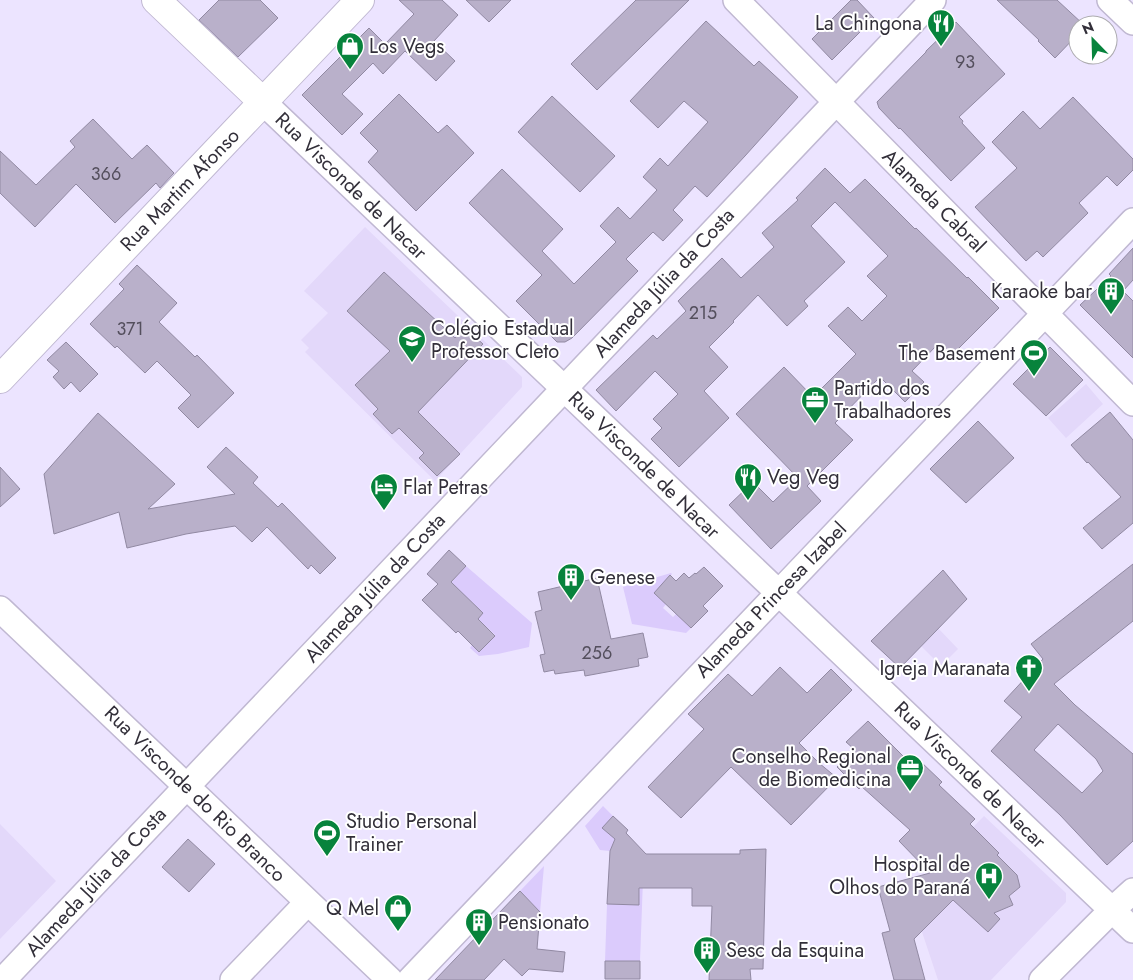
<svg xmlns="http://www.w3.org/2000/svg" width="1133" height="980" viewBox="0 0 1133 980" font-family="Jost,sans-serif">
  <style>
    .built { fill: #e3d8fa }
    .green { fill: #dbcbfc }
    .building { fill: #b9b0ca; stroke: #9189a2; fill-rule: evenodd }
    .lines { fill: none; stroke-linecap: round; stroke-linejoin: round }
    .minor-casing { stroke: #c0b8d2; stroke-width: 28 }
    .major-casing { stroke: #c0b8d2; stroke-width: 30 }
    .minor { stroke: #fff; stroke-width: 25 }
    .major { stroke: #fff; stroke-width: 28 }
    .labels { text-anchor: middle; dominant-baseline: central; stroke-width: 4; stroke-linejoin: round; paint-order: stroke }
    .number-label { font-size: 18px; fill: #544f5d }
    .poi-label { font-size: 20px; fill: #322f39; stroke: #fff; text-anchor: start }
    .street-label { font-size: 20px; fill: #322f39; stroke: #fff }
  </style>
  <rect width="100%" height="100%" fill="#ece4ff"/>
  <!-- built -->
  <path class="built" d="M365 227 522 377V387L435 481 305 352 309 348 301 340 328 313 304 291Z
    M1086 384 1103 404 1066 438 1048 418Z
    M938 628 958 649 941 666 921 646Z
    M984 816 1066 893V902L991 980H938L909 893Z
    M0 824 56 881 0 939Z"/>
  <!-- green -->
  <path class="green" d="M466 566 532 623 529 647 498 654 479 656 470 648 472 645 479 652 495 635 478 619 483 613 472 602 467 607 447 587Z
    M671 573 672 574 654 593 666 604 663 608 673 617 676 614 691 628 686 633 632 624 623 587Z
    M603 806 613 816 603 828 615 839 610 851 600 850 585 826Z
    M640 848 644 852 640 961H605L607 904H639Z
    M544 866 540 912 520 891Z"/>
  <!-- building -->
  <path class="building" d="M219 0H260L278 18 238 57 199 20Z
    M399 0H442L458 15 434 41 455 61 436 81 405 51 383 74 373 63 342 94 363 114 342 135 302 95 369 28 385 44 414 14Z
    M466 0H511L489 22Z
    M636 0H689L597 90 571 64Z
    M851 0H857L874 18 832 60 812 39Z
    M997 0H1057L1084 25H1078V34L1055 58 1038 41 1039 40Z
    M706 21 754 66 759 61 798 97 745 156 707 197 695 186 673 210 683 220 663 241 653 232 626 259 638 271 572 338 565 342H557L516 301 542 275 469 203 502 169 563 229 542 251 574 284 616 242 600 226 618 207 630 219 657 190 643 177 660 158 668 166 708 122 684 101 658 128 630 101Z
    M956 22 1005 74 959 117 963 121 962 123 985 148 951 181 900 128 899 129 879 108 877 102 926 52V51Z
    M399 94 438 133 447 125 474 153 416 211 368 162 378 151 360 133Z
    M552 96 615 156 580 192 518 132Z
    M1073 97 1133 159V170L1117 186 1107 176 1079 203 1088 213 1043 257 1037 251 1026 261 975 207 1017 168 992 142 1023 111 1040 129Z
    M93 119 132 159 147 145 174 173 160 188 156 183 115 223 76 184 35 227 0 193V151L36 185 75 147 70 141Z
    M825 168 850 193 865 179 915 229 916 228 967 278 968 277 999 308 950 357 937 345 912 371 924 382 905 402 880 377 835 423 853 440 807 486 821 501 771 549 729 505 753 482 773 502 798 478 736 414 784 367 813 397 856 354 828 326 848 307 862 321 887 296 867 276 888 256 835 202 811 226 845 262 804 301 808 306 787 326 758 295 733 321 734 322 709 347 728 367 704 391 729 418 679 467 651 439 662 428 653 419 678 394 655 371 616 411 596 390 653 335 657 339 686 311 678 301 722 258 741 278 774 247 762 233 798 200 796 198Z
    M1133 248V280L1123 291 1133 301V358L1080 305 1111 276 1109 274Z
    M137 265 177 303 159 322 195 357 197 355 234 393 198 428 178 408 191 395 157 361 145 373 117 346 115 348 90 324 124 289 119 284Z
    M384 272 455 338 465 328 483 344 418 412 460 454 437 476 419 458 424 453 399 428 392 434 373 414 378 409 355 385 390 351 347 311Z
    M66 342 98 374 80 392 71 382 64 389 53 377 59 371 47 360Z
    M1050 347 1083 380 1046 416 1013 384Z
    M1110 412 1133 440V523L1102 549 1083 528 1121 497 1088 462 1087 463 1071 445Z
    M98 413 175 484 148 509 235 494 207 467 226 447 258 477 253 483 278 507 282 503 336 558 320 574 311 565 308 569 267 527 252 542 235 526 186 534 127 548 119 512 54 534 44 474Z
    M978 421 1014 458 966 503 930 469Z
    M0 467 20 489 0 507Z
    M449 550 466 566 451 582 483 613 478 619 495 636 479 652 458 631 456 633 422 600 438 584 427 574Z
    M1133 564V621L1054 684 1075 705 1133 754V841L1107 865 1060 815 991 751 1022 717 1004 701 1043 659 1031 644ZM1058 724 1096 759 1103 771 1082 793 1034 750Z
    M704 567 723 586 703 606 708 611 691 628 654 593 670 575 676 581 684 573 689 578 695 573 696 574Z
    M943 570 967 599 900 668 871 641Z
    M597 578 611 639 643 633 648 657 638 659 639 666 585 676 584 670 555 674 554 670 544 672 540 655 545 654 535 612 542 610 538 592Z
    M780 667 807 693 831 669 852 690 799 743 819 763 837 778 791 825 731 767 681 818 648 787 704 729 688 714 728 674 752 696Z
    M868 721 914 767 920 761 942 782 939 785 975 819 970 824 999 853 997 855 1017 875 1020 887 1009 896 1013 905 994 913 1000 919 988 932 953 900 914 939 925 980H894L882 933 890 931 878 887 930 873 899 841 910 830 861 786 859 789 837 767 854 749 846 742Z
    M613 816 628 830 626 833 646 854H740V850L766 849 763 969H750L751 980H709L712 906H692V888H639V905L607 904 610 851 615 839 602 828Z
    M188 839 215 864 189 892 162 867Z
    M520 891 540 912 537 949 565 952 563 972 529 969 522 976 504 959 484 980H435Z
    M605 961H640V979H605Z"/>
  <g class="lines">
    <!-- minor casing -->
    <g class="minor-casing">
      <path id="minor" d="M736 0 1133 403
        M1110 0 1133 22
        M263 102 1133 930
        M0 609 390 980
        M3 980 933 0
        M233 980 308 902
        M410 980 1133 221
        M1042 980 1112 910 1133 891"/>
    </g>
    <!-- major casing -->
    <g class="major-casing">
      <path id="major" d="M156 0 263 102
        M0 379 360 0"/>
    </g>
    <!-- minor -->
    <use href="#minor" class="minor"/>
    <!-- major -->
    <use href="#major" class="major"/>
  </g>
  <!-- icons -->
  <defs>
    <g id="restaurant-pin" transform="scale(1.4375)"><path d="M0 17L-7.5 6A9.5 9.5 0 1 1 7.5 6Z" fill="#07833c" stroke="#fff"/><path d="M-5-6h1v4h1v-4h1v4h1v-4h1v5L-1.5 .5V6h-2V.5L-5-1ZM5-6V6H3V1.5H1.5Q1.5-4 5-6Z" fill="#fff"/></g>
    <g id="shop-pin" transform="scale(1.4375)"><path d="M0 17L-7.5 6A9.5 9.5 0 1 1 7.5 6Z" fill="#07833c" stroke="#fff"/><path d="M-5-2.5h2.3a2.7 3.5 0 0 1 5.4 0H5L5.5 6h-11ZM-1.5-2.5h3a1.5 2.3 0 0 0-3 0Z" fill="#fff"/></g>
    <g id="building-pin" transform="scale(1.4375)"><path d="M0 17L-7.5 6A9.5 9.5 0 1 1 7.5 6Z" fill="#07833c" stroke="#fff"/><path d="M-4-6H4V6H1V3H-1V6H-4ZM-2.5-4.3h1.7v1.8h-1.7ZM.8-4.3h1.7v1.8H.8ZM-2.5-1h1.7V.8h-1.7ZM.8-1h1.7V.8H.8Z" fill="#fff"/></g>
    <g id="school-pin" transform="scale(1.4375)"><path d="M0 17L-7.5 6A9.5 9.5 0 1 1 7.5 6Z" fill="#07833c" stroke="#fff"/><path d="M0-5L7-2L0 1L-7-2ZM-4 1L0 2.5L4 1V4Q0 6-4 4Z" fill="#fff"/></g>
    <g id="stadium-pin" transform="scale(1.4375)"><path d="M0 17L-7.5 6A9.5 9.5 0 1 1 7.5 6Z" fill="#07833c" stroke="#fff"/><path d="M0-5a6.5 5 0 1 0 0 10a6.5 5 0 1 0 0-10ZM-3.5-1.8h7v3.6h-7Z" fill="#fff"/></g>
    <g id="office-pin" transform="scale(1.4375)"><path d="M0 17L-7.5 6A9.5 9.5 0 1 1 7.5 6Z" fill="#07833c" stroke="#fff"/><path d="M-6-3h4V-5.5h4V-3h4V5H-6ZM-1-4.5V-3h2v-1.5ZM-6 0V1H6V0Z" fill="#fff"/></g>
    <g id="hotel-pin" transform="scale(1.4375)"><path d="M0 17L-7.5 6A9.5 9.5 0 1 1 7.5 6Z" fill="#07833c" stroke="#fff"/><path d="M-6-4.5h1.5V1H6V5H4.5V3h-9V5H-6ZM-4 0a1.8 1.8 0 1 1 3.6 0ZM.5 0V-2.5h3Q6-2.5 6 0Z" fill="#fff"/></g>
    <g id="church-pin" transform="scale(1.4375)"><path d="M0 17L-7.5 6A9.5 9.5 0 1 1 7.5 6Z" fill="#07833c" stroke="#fff"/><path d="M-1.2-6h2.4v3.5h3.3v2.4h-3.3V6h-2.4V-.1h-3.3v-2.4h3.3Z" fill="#fff"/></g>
    <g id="hospital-pin" transform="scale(1.4375)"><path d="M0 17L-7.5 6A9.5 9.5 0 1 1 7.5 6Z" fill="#07833c" stroke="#fff"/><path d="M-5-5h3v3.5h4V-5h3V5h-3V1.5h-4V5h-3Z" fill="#fff"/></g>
  </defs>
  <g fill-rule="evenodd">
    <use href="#restaurant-pin" x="941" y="23"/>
    <use href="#shop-pin" x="350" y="46"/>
    <use href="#building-pin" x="1111" y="291"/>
    <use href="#school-pin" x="412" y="339"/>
    <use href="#stadium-pin" x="1034" y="353"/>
    <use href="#office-pin" x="815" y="400"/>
    <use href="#restaurant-pin" x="748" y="477"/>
    <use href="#hotel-pin" x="384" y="487"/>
    <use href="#building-pin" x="571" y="577"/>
    <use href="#church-pin" x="1029" y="668"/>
    <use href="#office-pin" x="910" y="768"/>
    <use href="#stadium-pin" x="327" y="833"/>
    <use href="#hospital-pin" x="989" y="876"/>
    <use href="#shop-pin" x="398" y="908"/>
    <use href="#building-pin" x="479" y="922"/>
    <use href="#building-pin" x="707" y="950"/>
  </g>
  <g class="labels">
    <!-- number labels -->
    <g class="number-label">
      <text x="965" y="62">93</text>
      <text x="106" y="174">366</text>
      <text x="703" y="313">215</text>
      <text x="130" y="329">371</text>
      <text x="597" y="653">256</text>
    </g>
    <!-- poi labels -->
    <g class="poi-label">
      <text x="922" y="23" text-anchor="end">La Chingona</text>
      <text x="369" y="46">Los Vegs</text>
      <text x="1092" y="291" text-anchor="end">Karaoke bar</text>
      <text x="431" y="328">Colégio Estadual<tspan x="431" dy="23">Professor Cleto</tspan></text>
      <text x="1015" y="353" text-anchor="end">The Basement</text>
      <text x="834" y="388">Partido dos<tspan x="834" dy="23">Trabalhadores</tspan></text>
      <text x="767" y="477">Veg Veg</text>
      <text x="403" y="487">Flat Petras</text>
      <text x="590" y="577">Genese</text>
      <text x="1010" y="668" text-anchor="end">Igreja Maranata</text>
      <text x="891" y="756" text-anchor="end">Conselho Regional<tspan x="891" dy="23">de Biomedicina</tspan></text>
      <text x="346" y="821">Studio Personal<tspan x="346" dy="23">Trainer</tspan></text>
      <text x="970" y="864" text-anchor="end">Hospital de<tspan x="970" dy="23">Olhos do Paraná</tspan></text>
      <text x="379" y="908" text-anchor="end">Q Mel</text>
      <text x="498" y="922">Pensionato</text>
      <text x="726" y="950">Sesc da Esquina</text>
    </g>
    <!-- street labels -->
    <g class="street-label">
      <text transform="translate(351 186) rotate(44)">Rua Visconde de Nacar</text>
      <text transform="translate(180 190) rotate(-46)">Rua Martim Afonso</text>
      <text transform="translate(934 201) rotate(45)">Alameda Cabral</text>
      <text transform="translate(664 283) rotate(-47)">Alameda Júlia da Costa</text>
      <text transform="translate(644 465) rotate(44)">Rua Visconde de Nacar</text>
      <text transform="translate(375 588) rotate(-47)">Alameda Júlia da Costa</text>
      <text transform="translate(771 600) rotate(-46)">Alameda Princesa Izabel</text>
      <text transform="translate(970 775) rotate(44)">Rua Visconde de Nacar</text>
      <text transform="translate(195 794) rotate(44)">Rua Visconde do Rio Branco</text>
      <text transform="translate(96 882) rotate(-47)">Alameda Júlia da Costa</text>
    </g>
  </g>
  <!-- north arrow -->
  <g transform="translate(1093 40) rotate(337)"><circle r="24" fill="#ffffff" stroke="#adacb0"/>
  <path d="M0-4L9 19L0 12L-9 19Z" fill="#07833c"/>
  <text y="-8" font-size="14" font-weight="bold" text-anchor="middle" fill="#322f39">N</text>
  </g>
</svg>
